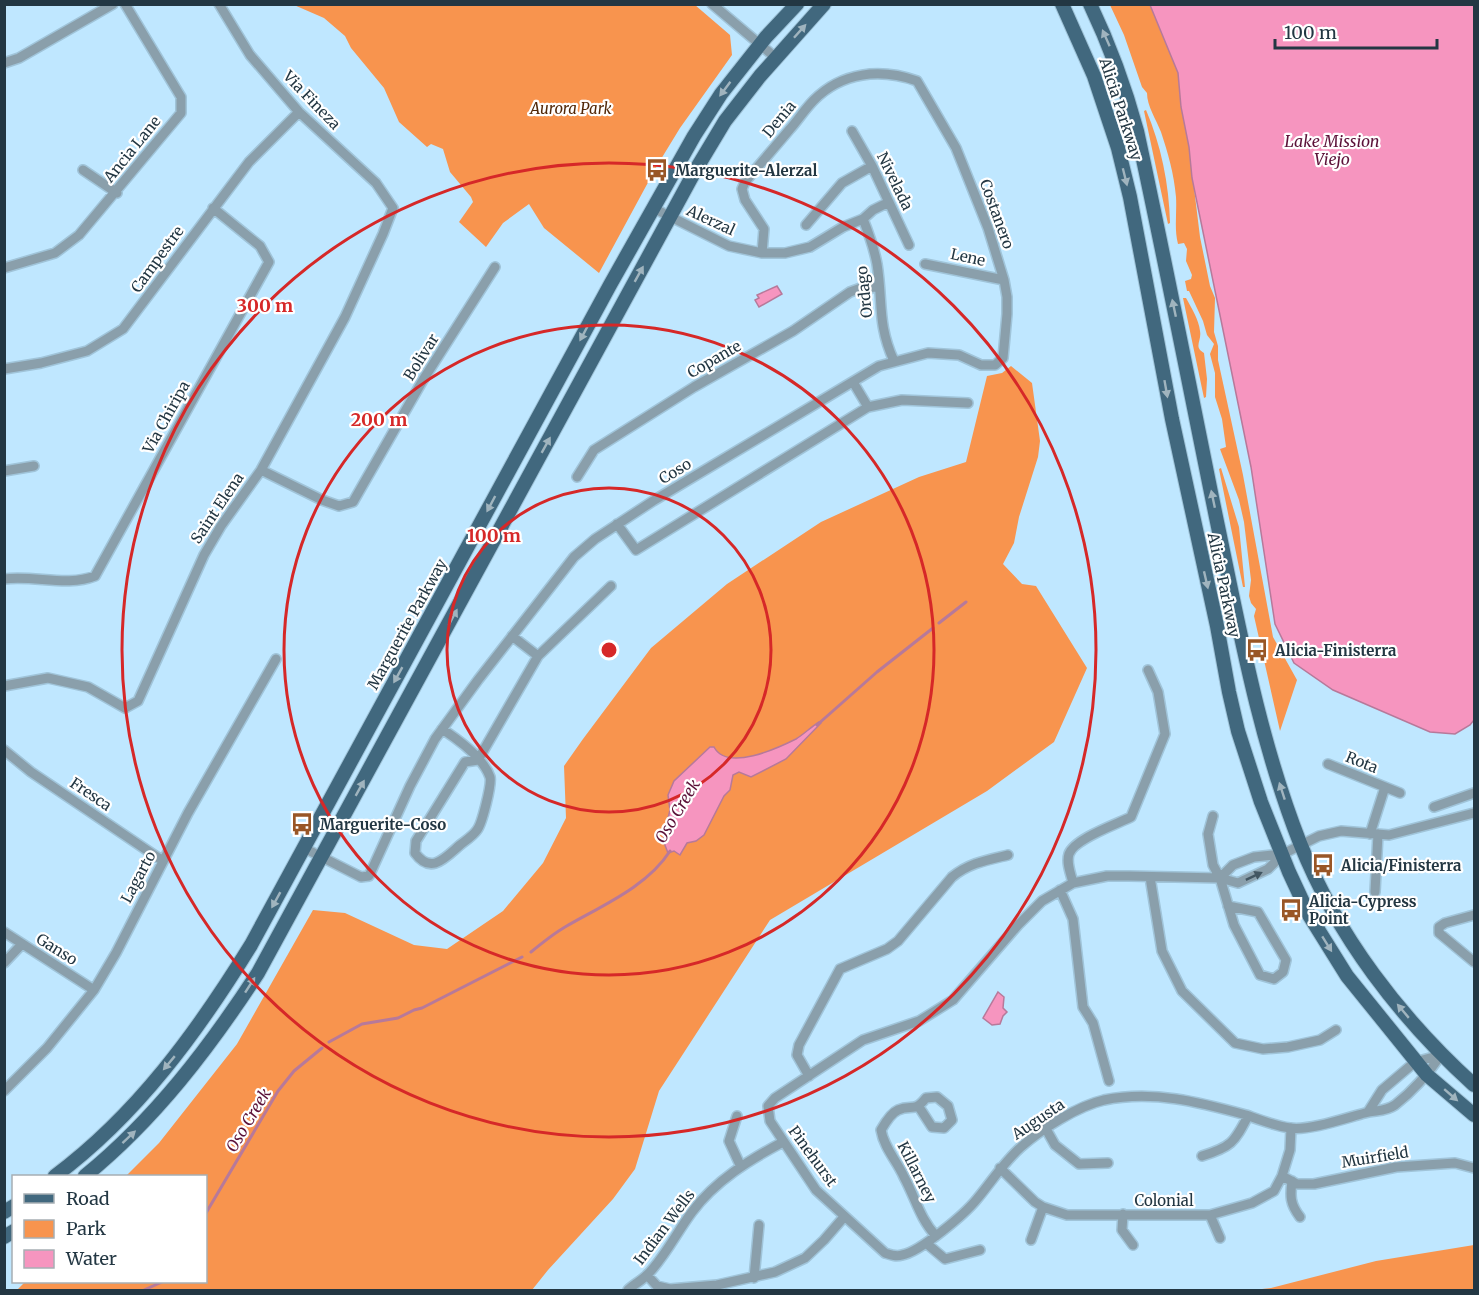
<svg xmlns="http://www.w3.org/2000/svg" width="1479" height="1295" viewBox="0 0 1479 1295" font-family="Merriweather,serif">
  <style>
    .green { fill: #f8944e }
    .water { fill: #f695bf; stroke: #b7799a; stroke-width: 1.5 }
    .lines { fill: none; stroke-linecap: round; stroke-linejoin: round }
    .stream { stroke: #b7799a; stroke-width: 3 }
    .minor-casing { stroke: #a0c4d9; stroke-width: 12 }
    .primary-casing { stroke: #a0c4d9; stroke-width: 16 }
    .minor { stroke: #8a9fab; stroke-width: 9 }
    .primary { stroke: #41687e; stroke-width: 14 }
    .oneway { fill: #a0b4be }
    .oneway2 { fill: #425662 }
    .ring { fill: none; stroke: #d62828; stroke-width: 3 }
    .labels { text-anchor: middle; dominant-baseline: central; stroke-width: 4.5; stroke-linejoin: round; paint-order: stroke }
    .street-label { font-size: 15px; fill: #233743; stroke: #fff }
    .park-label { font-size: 15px; font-style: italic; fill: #522808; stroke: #fff }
    .poi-label { font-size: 15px; font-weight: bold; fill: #233743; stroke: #fff; text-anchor: start }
    .water-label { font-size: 16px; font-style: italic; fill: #5c1239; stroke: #fff }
    .centre { fill: #d62828; stroke: #fff; stroke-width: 3 }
    .ring-label { font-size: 18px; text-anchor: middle; font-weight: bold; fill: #d62828; stroke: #fff; stroke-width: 4.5; stroke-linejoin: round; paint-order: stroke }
  </style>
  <rect width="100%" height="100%" fill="#bfe7ff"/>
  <!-- green -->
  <path class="green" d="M294 5H695L730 35 732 55 680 128 658 164 599 273 544 228 529 204 503 223 486 247 459 222 473 202 471 197 450 172 443 149 431 144 427 147 399 122 384 88 351 48 345 36 324 18Z
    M1110 5H1150L1178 73 1181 107 1189 147 1200 237 1210 286 1215 298 1214 332 1218 346V360L1243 475 1273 637 1297 680 1280 731 1254 616 1256 609 1251 603 1249 596 1251 580 1244 522 1239 500 1220 449 1226 447 1222 419 1215 397V373L1210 354 1214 344 1207 335 1203 321 1189 291H1187L1185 281 1191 279 1192 275 1186 261 1187 249 1184 243 1178 244C1174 229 1177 213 1176 197 1174 174 1168 153 1161 132 1156 119 1147 106 1147 93L1142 87 1124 35Z
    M1146 110C1161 145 1169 184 1170 223L1168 224 1144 111Z
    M1183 298H1186C1191 307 1199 320 1200 331 1202 341 1193 347 1204 353L1207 379 1206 397 1204 398Z
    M1011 366 1032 383 1040 441 1038 457 1019 517 1014 543 1003 564 1022 584 1036 586 1087 668 1054 742 987 791 770 920 659 1091 635 1169 613 1199 548 1270 532 1290H17L25 1282H206V1176H126L159 1143 237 1044 313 910 345 913 414 945 447 949 503 911 543 863 566 818 564 766 583 739 651 648 727 584 821 522 919 477 966 462 987 376 1002 373Z
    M1221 468 1239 527 1245 587H1243L1219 469Z
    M1474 1245V1290H1253L1271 1288 1376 1261Z"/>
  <!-- water -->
  <path class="water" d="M1150 5H1474V720L1470 725 1455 734 1430 732 1333 690 1294 663 1275 624 1251 467 1192 178 1189 147 1181 107 1178 73Z
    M777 286 782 294 759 307 755 300 759 298 757 295Z
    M819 722 821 723 786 759 751 777 739 772 733 775 730 790 724 796 704 835 696 841 687 843 680 855 674 851 668 853 663 840 670 810 668 795 674 781 710 747H714C727 772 778 748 796 739 804 734 811 727 819 722Z
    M998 992 1004 997 1003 1008 1007 1012 1003 1016 1000 1024 992 1025 983 1018Z"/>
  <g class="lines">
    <!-- stream -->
    <path class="stream" d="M939 623 966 602
      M817 725 877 672 933 628
      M531 952C542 943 553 934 565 927 601 906 647 887 670 851
      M329 1042 362 1024 398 1018 414 1010 422 1008 522 957
      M206 1213 278 1091 294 1071 322 1048
      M144 1290 162 1282"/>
    <!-- minor casing -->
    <g class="minor-casing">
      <path id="minor" d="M712 4 776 58
        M4 63 19 58 113 4
        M852 131 872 166 909 245
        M83 170 117 193
        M653 208 729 246 762 253H785L810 247 843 227 863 219 873 210 889 202
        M863 219C869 234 874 248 877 264 883 301 877 324 894 361
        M806 225 842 183 872 166
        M925 264 1004 280
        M4 268 55 253 79 235 181 113V97L125 4
        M4 369 41 363 87 351 123 329 249 162 299 112
        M853 382 868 407
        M261 470 322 500 339 506 353 502 423 380 495 267
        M4 471 34 466
        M577 477 594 450 694 387 793 331 850 292 861 288 878 287
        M617 524 636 550 868 407 902 400 968 403
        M4 579C35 575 67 587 95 576L269 262 260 246 213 208
        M512 636 538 656
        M4 686 48 678 88 687 125 708 138 701 204 555 221 526 261 470 345 317 383 234 393 208 376 183 299 112 250 55 219 4
        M442 729C459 740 483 757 490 777 492 784 482 824 477 830 473 836 465 841 460 845 445 858 431 875 415 853L416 841 465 762 478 760
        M4 750 31 772 163 861
        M478 760 538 656 611 586
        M1328 764 1400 793
        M1434 807 1474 793
        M1213 816 1208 834 1213 865 1220 878 1234 925 1260 975 1274 979 1283 972 1286 960 1258 912 1228 906
        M1370 834 1385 787
        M304 848 361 877 369 876 410 786 435 739 478 680 574 557 595 539 653 501 879 366 928 353 959 355 981 365H995L1003 358 1007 314V297L1004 280 988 228 956 148 917 81C880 68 842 72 814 100 805 109 798 120 790 129 775 147 760 164 745 182L742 189 745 200 764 229 762 253
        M1283 854 1268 869 1238 883 1220 878 1129 876H1107L1073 883 1042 901 1018 925 953 1000 919 1021 863 1040 775 1098 768 1106 770 1121 816 1190 885 1253C891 1255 896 1257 902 1255 920 1252 965 1214 977 1199 992 1181 1004 1162 1021 1147 1041 1129 1078 1106 1104 1100 1153 1090 1199 1102 1246 1115 1260 1120 1275 1126 1290 1128 1309 1131 1346 1118 1365 1113 1376 1110 1385 1112 1395 1105 1413 1091 1428 1074 1441 1055
        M1150 877 1162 951 1182 991 1235 1043 1263 1049 1288 1047 1320 1040 1336 1030
        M1220 878 1233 865 1254 857 1283 854 1319 836 1341 831 1389 835 1474 813
        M1073 883C1071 874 1066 863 1069 854 1074 839 1117 824 1131 817L1165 734 1158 692 1148 670
        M1060 890 1073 919 1083 1007 1093 1023 1109 1081
        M1375 892 1378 834
        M1474 915 1445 923 1439 927V933L1474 962
        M4 932 94 990
        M4 963 22 944
        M809 1076 797 1055 799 1045 840 969 887 949 898 941 952 877C969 863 987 860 1008 855
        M4 1091 47 1048 94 990 116 953 188 813 276 659
        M919 1107 932 1127 944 1128 952 1120 948 1106 937 1097 926 1098C914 1113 912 1104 898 1110 891 1113 885 1123 881 1130 884 1148 897 1161 904 1177 915 1197 920 1219 936 1236
        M1368 1112 1382 1090 1415 1062 1441 1055
        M737 1116 729 1141 741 1167
        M1046 1129 1055 1145 1079 1164 1108 1163
        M1202 1156C1231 1147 1234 1143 1248 1116
        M1000 1168 1035 1202 1043 1207 1067 1215H1210L1252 1203 1274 1191 1282 1176 1290 1150 1291 1128
        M1282 1176 1297 1184H1314L1396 1167 1455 1163 1474 1168
        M1292 1181C1290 1196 1290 1204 1300 1217
        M1123 1214 1122 1230 1133 1245
        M1210 1215 1220 1238
        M1031 1240 1043 1207
        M926 1243 945 1259 980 1250
        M647 1275 657 1286 670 1289 717 1285 775 1272 805 1258 824 1240 844 1217
        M754 1278 759 1225
        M628 1290C634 1284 643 1280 649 1273 666 1255 677 1232 692 1212 715 1181 749 1160 783 1142"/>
    </g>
    <!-- primary casing -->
    <g class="primary-casing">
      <path id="primary" d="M1062 4 1094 76 1118 148 1130 197 1172 419 1217 626 1229 692 1238 731 1261 802 1289 872 1309 915 1347 976 1427 1075 1474 1115
        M1090 4C1110 46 1125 87 1137 131 1165 260 1190 389 1216 517 1239 627 1259 739 1300 843 1337 936 1401 1019 1474 1085
        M55 1176C137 1115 198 1031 251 945L610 285 694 136 721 94 766 37 797 4
        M85 1176C155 1119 209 1048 258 973L695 171 725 121 760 76 824 4
        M4 1212 14 1206
        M4 1237 14 1231"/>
    </g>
    <!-- minor -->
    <use href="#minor" class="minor"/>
    <!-- primary -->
    <use href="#primary" class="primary"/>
  </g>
  <!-- one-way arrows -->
  <defs><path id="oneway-solid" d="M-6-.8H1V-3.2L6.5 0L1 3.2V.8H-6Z" transform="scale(1.5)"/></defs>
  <g class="oneway">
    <use href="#oneway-solid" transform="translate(800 31) rotate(-48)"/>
    <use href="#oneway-solid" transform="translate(1106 38) rotate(-114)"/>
    <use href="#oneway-solid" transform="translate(725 89) rotate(127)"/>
    <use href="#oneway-solid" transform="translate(1125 177) rotate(76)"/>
    <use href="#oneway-solid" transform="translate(639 274) rotate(-61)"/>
    <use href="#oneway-solid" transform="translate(1174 308) rotate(-102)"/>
    <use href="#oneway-solid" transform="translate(584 333) rotate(118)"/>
    <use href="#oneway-solid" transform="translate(1166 389) rotate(80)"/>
    <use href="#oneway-solid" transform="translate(546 445) rotate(-61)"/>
    <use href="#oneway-solid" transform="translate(1213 499) rotate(-102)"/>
    <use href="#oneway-solid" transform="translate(491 504) rotate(118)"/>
    <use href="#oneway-solid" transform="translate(1206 580) rotate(77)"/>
    <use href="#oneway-solid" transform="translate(453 617) rotate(-62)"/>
    <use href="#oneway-solid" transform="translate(398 675) rotate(119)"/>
    <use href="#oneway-solid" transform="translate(360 788) rotate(-61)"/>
    <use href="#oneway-solid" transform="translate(1282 791) rotate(-108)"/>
    <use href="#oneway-solid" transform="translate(276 900) rotate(119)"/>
    <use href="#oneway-solid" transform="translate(1327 944) rotate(58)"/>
    <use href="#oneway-solid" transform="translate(250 985) rotate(-57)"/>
    <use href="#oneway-solid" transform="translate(1403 1011) rotate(-130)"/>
    <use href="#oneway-solid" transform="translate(169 1063) rotate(130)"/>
    <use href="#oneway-solid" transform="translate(1451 1095) rotate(41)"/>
    <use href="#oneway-solid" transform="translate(129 1137) rotate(-43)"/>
  </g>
  <use class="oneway2" href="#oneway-solid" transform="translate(1254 876) rotate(-25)"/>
  <!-- distance rings -->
  <g class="ring">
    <circle cx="609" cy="650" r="162"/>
    <circle cx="609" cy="650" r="325"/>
    <circle cx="609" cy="650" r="487"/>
  </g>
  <!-- icons -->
  <defs>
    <g id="bus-bare" transform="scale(1.8)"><path d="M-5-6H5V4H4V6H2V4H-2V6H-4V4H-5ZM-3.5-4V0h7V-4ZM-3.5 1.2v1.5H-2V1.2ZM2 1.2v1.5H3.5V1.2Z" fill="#995626" stroke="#fff" stroke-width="2.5" paint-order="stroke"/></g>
  </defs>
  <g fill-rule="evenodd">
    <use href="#bus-bare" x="657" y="170"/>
    <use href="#bus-bare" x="1257" y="650"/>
    <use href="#bus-bare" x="302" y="824"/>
    <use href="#bus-bare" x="1323" y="865"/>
    <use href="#bus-bare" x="1291" y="910"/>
  </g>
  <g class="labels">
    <!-- street labels -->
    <g class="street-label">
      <text transform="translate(312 100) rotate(46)">Via Fineza</text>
      <text transform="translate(1121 109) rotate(72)">Alicia Parkway</text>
      <text transform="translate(779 119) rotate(-50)">Denia</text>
      <text transform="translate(132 149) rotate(-51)">Ancia Lane</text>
      <text transform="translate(895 181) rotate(64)">Nivelada</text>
      <text transform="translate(997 214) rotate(70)">Costanero</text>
      <text transform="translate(711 220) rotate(25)">Alerzal</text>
      <text transform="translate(968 257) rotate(12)">Lene</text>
      <text transform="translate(157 259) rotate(-54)">Campestre</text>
      <text transform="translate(864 292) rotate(-96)">Ordago</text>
      <text transform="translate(421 357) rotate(-58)">Bolivar</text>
      <text transform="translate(714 359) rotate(-30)">Copante</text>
      <text transform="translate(166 417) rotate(-61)">Via Chiripa</text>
      <text transform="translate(675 471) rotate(-31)">Coso</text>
      <text transform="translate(217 508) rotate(-56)">Saint Elena</text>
      <text transform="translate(1224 585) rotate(78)">Alicia Parkway</text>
      <text transform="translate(407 624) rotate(-61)">Marguerite Parkway</text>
      <text transform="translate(1362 762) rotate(22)">Rota</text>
      <text transform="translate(91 794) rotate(34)">Fresca</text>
      <text transform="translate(138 877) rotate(-62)">Lagarto</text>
      <text transform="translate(57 949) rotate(32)">Ganso</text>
      <text transform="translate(1038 1119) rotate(-34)">Augusta</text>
      <text transform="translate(813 1156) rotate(54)">Pinehurst</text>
      <text transform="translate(1375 1157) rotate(-9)">Muirfield</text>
      <text transform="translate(917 1172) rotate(63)">Killarney</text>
      <text x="1164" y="1200">Colonial</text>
      <text transform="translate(664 1227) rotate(-53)">Indian Wells</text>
    </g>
    <!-- park labels -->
    <g class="park-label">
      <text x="571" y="108">Aurora Park</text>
    </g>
    <!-- poi labels -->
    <g class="poi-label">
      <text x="675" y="170">Marguerite-Alerzal</text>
      <text x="1275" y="650">Alicia-Finisterra</text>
      <text x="320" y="824">Marguerite-Coso</text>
      <text x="1341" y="865">Alicia/Finisterra</text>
      <text x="1309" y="901">Alicia-Cypress<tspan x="1309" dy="17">Point</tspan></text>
    </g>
    <!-- water labels -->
    <g class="water-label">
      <text x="1332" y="141">Lake Mission<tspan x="1332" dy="18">Viejo</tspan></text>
      <text transform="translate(677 811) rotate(-59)">Oso Creek</text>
      <text transform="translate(248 1120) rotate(-59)">Oso Creek</text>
    </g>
  </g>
  <circle cx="609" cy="650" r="9" class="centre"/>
  <g class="ring-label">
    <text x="265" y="312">300 m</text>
    <text x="379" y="426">200 m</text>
    <text x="494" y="542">100 m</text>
  </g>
  <!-- border -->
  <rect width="1479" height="1295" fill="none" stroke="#233743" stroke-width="12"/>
  <!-- legend -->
  <rect x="12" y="1175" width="195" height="108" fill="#ffffff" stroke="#a7afb4" stroke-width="1.5"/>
  <rect x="24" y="1194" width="30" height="9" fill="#41687e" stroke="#a7afb4" stroke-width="1.5"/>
  <text x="66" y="1205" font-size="18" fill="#233743">Road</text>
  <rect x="24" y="1220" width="30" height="18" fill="#f8944e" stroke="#a7afb4" stroke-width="1.5"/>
  <text x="66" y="1235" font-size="18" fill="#233743">Park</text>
  <rect x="24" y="1250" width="30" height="18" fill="#f695bf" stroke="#a7afb4" stroke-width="1.5"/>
  <text x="66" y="1265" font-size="18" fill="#233743">Water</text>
  <!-- scale -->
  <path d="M1275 39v9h162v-9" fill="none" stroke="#233743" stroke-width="3"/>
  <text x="1284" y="39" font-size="18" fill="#233743" stroke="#ffffff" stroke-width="4.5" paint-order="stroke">100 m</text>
</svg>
